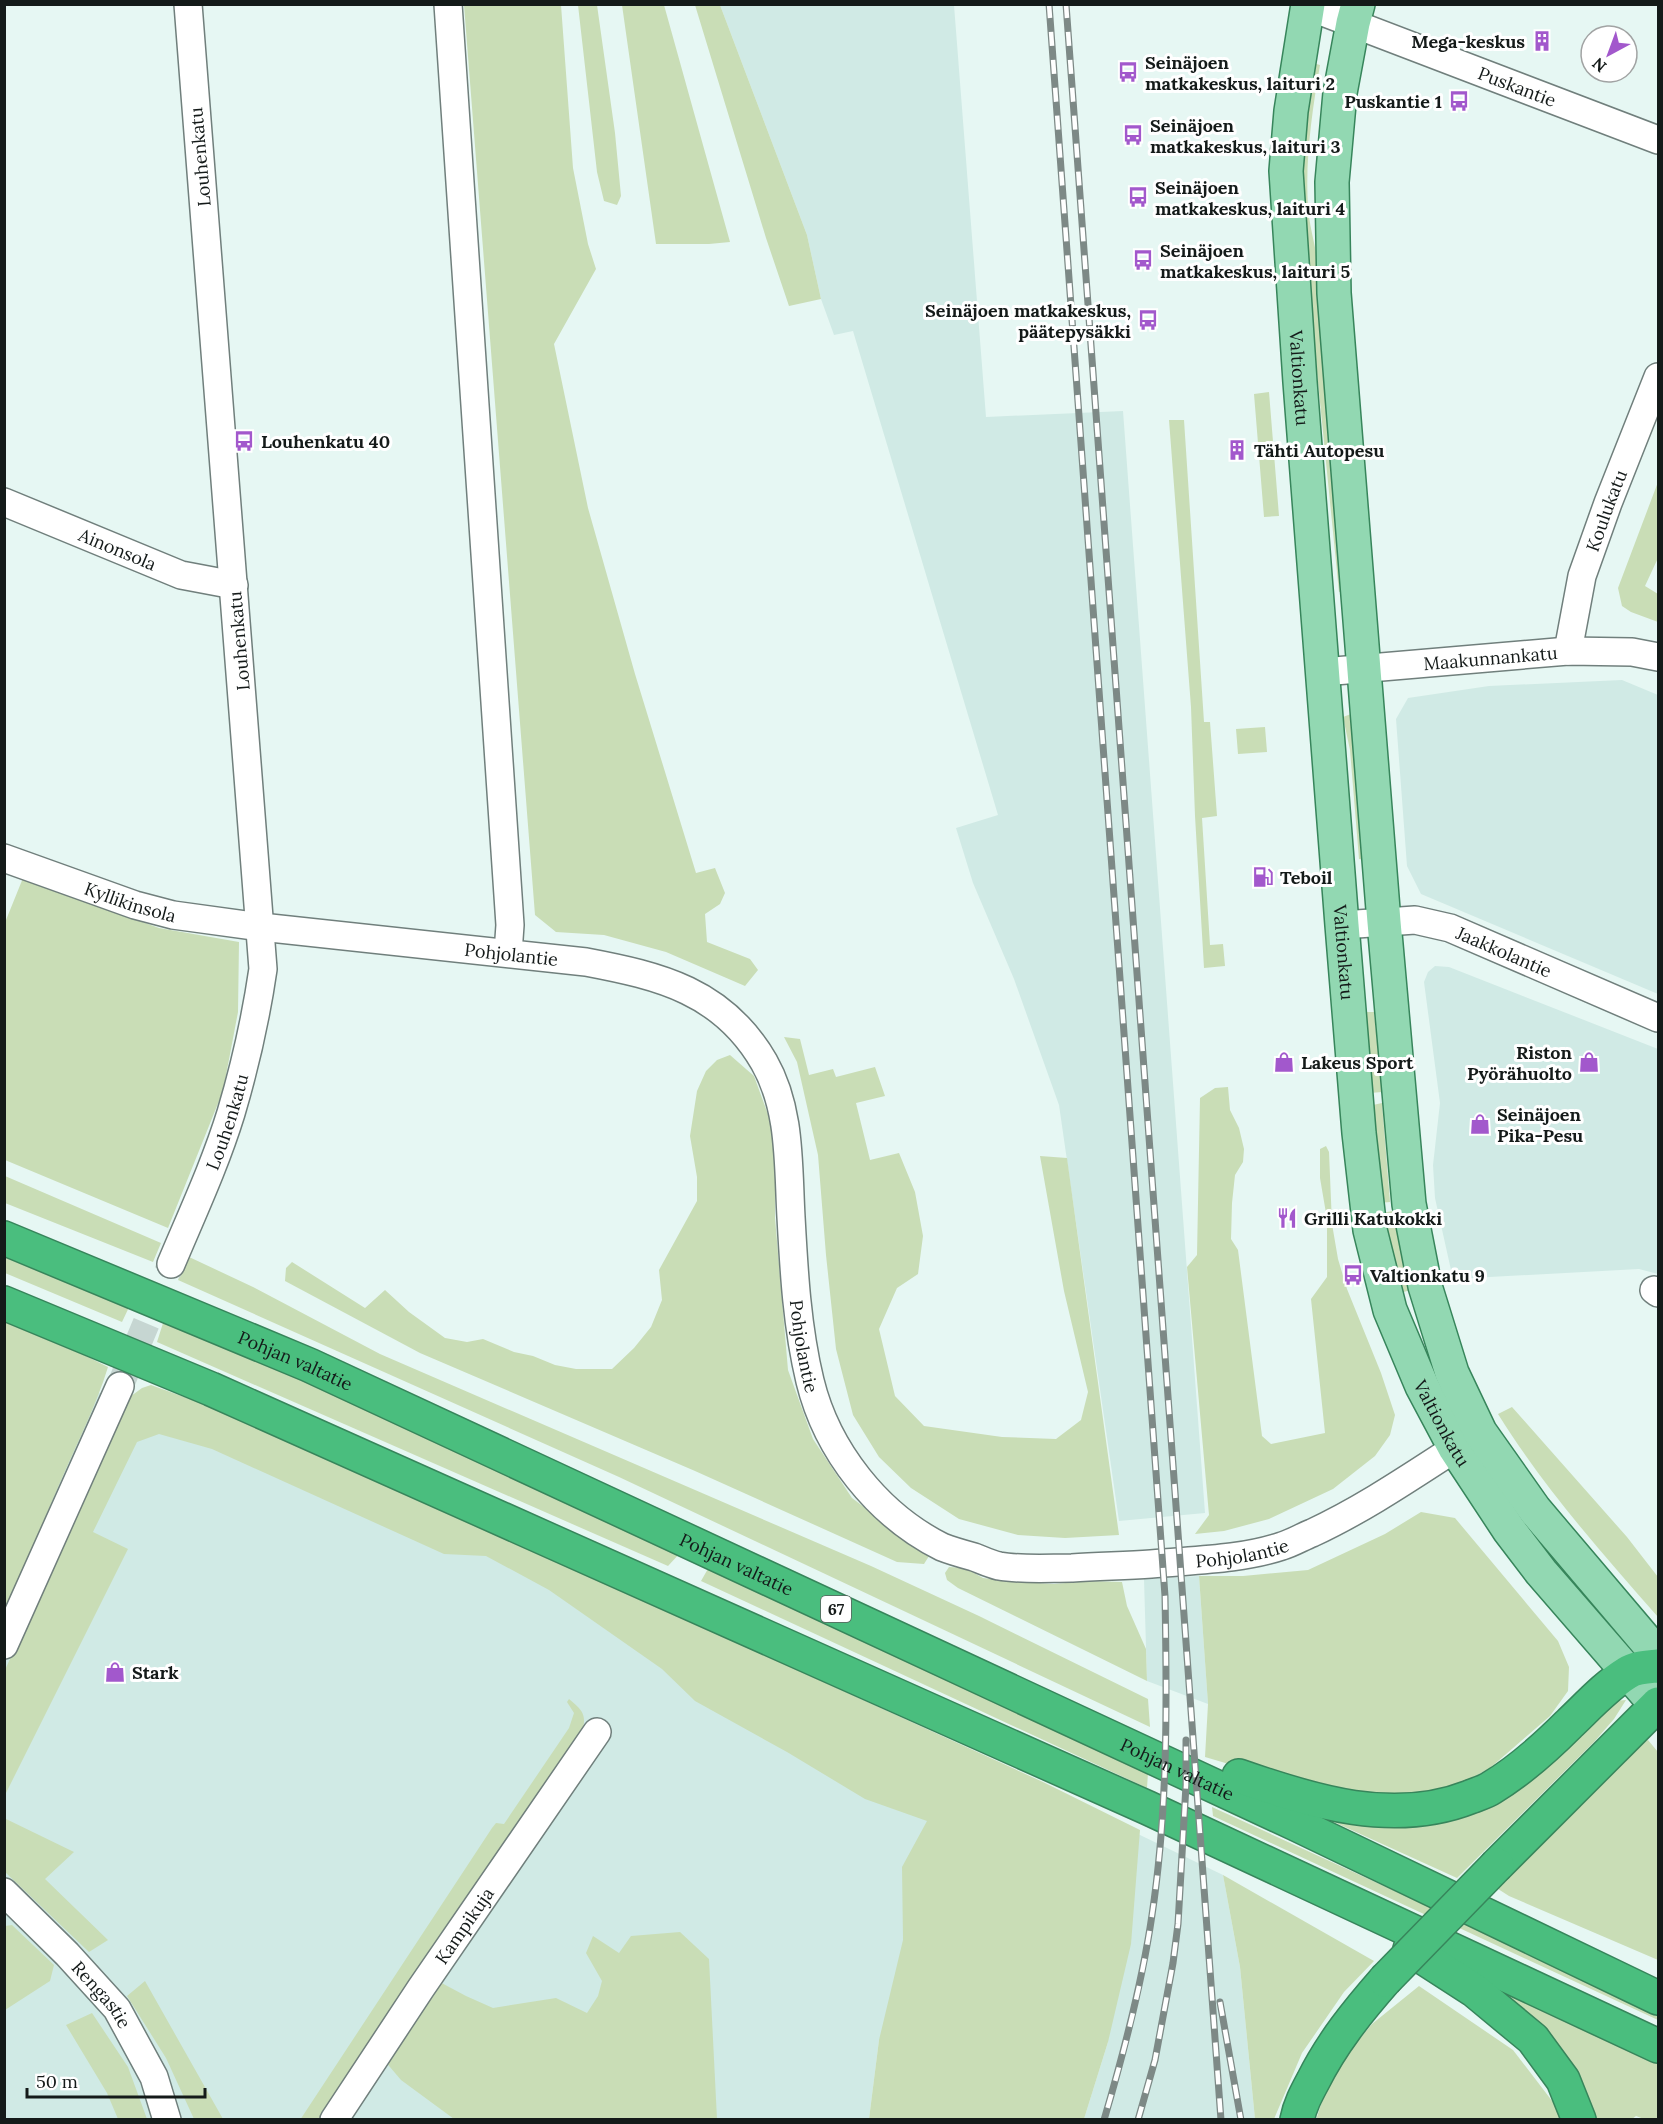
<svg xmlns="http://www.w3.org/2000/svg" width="1663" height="2124" viewBox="0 0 1663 2124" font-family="Lora,serif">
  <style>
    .built { fill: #d0eae5 }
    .green { fill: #c9ddb6 }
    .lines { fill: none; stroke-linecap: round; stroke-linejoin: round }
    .minor-tunnel { stroke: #c6d6d2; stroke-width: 27; stroke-dasharray: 27 14; stroke-linecap: butt }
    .minor-casing { stroke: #707f7c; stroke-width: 30 }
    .major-casing { stroke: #37855b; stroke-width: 36 }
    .highway-casing { stroke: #37855b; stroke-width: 36 }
    .minor { stroke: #fff; stroke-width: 27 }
    .major { stroke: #92d8b2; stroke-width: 33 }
    .highway { stroke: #4abe7e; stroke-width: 33 }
    .rail-casing { stroke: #7d8986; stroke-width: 7 }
    .rail { stroke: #fff; stroke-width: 4.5; stroke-dasharray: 14; stroke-linecap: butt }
    .highway-bridge-casing { stroke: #37855b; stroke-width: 36; stroke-linecap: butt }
    .highway-bridge { stroke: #4abe7e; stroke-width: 33 }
    .labels { text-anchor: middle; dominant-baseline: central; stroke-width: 6; stroke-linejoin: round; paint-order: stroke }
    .shield { fill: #fff; stroke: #5a5f5e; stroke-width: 1.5 }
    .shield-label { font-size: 16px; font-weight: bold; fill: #141a19 }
    .poi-label { font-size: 18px; font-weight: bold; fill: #141a19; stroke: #fff; text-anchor: start }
    .street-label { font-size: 18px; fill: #141a19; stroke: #fff }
  </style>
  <rect width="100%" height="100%" fill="#e6f7f3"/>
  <!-- built -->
  <path class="built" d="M720 5H954L986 417 1123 411 1205 1513 1119 1521 1059 1105 1014 979 973 883 956 828 998 815 853 331 834 335 821 299 807 235Z
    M1622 680 1658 695V994L1421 894 1407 866 1396 719 1408 698 1489 686Z
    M1435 966 1449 967 1658 1049V1274L1639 1269 1453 1279 1435 1198 1433 1165 1440 1103 1424 982 1428 972Z
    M4 1353 49 1370 100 1393 127 1399 1140 1835 1223 1875 1240 1967 1255 2119H1084L1108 2042 879 2040 869 2119H5Z
    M1199 1576 1208 1704 1147 1681 1144 1579Z"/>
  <!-- green -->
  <path class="green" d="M464 5H561L573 168 588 244 596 269 554 344 588 508 635 674 696 873 715 868 725 893 720 904 705 914 707 942 750 959 758 970 745 986 666 952 604 935 556 932 535 915Z
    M578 5H597L615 133 621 196 617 205 604 201 597 172Z
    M622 5H664L730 242 709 244H656Z
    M695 5H720L807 235 821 299 789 306 766 238Z
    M1313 63 1320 65C1312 112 1305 159 1308 207 1309 223 1314 241 1317 257L1346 590 1339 592 1302 222 1305 103Z
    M1269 392 1279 516 1264 517 1254 394Z
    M1169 420H1184L1204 722H1210L1217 816 1202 818 1210 945 1223 944 1225 966 1204 968 1195 816 1191 707Z
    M1658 482V558L1645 586 1658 594V622L1631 612 1622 606 1618 588Z
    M1351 714 1367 860 1359 859 1350 750 1343 717Z
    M1265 727 1267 752 1238 754 1236 729Z
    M23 878 159 928 239 942 238 1012 223 1091 168 1228 5 1160 4 925Z
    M1365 1012H1374L1382 1092 1370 1093Z
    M784 1037 800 1039 809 1075 833 1069 836 1077 875 1067 885 1096 856 1103 870 1160 899 1153 915 1192 923 1236 918 1274 897 1288 879 1329 895 1396 924 1426 1002 1437 1056 1439 1081 1420 1088 1392 1064 1291 1040 1156 1067 1158 1119 1535 1065 1538 1018 1535 959 1519 911 1488 879 1457 853 1415 836 1349 826 1255 818 1155 797 1062Z
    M730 1055 754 1076 770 1120 775 1158V1218L788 1370 813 1439 852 1498 929 1556 924 1564 897 1562 695 1471 420 1353 285 1281 286 1268 292 1262 365 1308 385 1290 409 1312 445 1338 467 1342 483 1339 514 1352 533 1356 555 1365 576 1369H612L634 1348 651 1327 662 1300 659 1270 697 1201V1177L690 1136 697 1091 706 1071 717 1060Z
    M1228 1087 1230 1110 1239 1128 1244 1149 1243 1162 1235 1175 1232 1203 1231 1239 1238 1250 1262 1436 1271 1444 1325 1433 1311 1299 1327 1277V1219L1320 1178V1149L1326 1146 1329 1152 1332 1224 1338 1259 1347 1289 1381 1373 1395 1415 1390 1435 1375 1456 1333 1489 1269 1519 1224 1531 1195 1534 1209 1515 1187 1267 1197 1255 1200 1098 1215 1088Z
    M1382 1103 1390 1202 1380 1203 1373 1105Z
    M5 1176 161 1243 153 1262 5 1203Z
    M1392 1211 1410 1290 1401 1293 1383 1213Z
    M4 1251 131 1303 122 1322 5 1273Z
    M187 1256 253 1287 380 1354 871 1566 979 1616 1148 1699 1150 1727 619 1477 178 1280Z
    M164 1320 442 1441 681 1552 668 1566 157 1342Z
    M5 1322 86 1356 108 1367C96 1406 78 1441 62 1478 43 1522 25 1566 5 1610Z
    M151 1385 198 1402 771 1658 1043 1782 1140 1830 1131 1944 1108 2042 1084 2119H869L879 2040 903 1940 902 1867 927 1821 865 1799 787 1752 695 1701 662 1669 549 1590 486 1556 444 1554 212 1449 159 1434 137 1442 93 1532 128 1549 5 1795V1670L127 1399 142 1388Z
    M1512 1407 1627 1537 1658 1577V1617C1601 1552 1544 1488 1498 1414Z
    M1421 1512 1455 1518 1558 1641 1569 1667 1568 1691 1550 1716 1490 1768 1446 1792 1377 1800 1324 1792 1205 1757 1208 1704 1199 1576H1243L1308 1570 1385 1534Z
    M709 1567 1148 1773 1147 1788 701 1581Z
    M949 1567 965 1568 983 1578 1019 1582 1054 1584 1090 1581 1122 1582 1127 1606 1146 1649 1147 1681 958 1588 947 1580 945 1573Z
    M569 1699C583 1711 587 1714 582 1733L434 1946 319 2119 300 2120 492 1828 496 1823 504 1824 569 1728 574 1713 567 1702Z
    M1626 1700 1614 1719 1594 1742 1457 1878 1312 1812 1421 1821 1615 1701Z
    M1648 1740 1658 1752V1960L1509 1896 1495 1887 1635 1744Z
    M1212 1807 1432 1908 1426 1915 1213 1816Z
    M4 1818 74 1852 45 1879 108 1940 89 1952 5 1872Z
    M1223 1875 1374 1961 1344 1992 1302 2053 1274 2119H1255L1240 1967Z
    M1461 1920 1658 2011V2020L1455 1926Z
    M12 1925 54 1965 50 1981 5 2010V1926Z
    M680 1932 709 1959 717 2119H454L401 2080 384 2060 436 1980 466 1996 493 2008 556 1998 587 2013 598 1996 602 1981 586 1953 593 1936 619 1953 631 1936Z
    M145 1981 223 2119H194L166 2058 127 1996Z
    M1419 1986 1513 2050 1559 2110 1560 2119 1316 2120 1331 2073 1372 2024Z
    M1503 1988 1658 2061V2119H1644L1636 2116 1632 2119H1596C1585 2070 1531 2027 1497 1991Z
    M92 2013 128 2067 147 2119H118L107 2093 66 2025Z"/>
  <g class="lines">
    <!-- minor-tunnel -->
    <path class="minor-tunnel" d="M120 1386 171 1264"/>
    <!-- minor casing -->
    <g class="minor-casing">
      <g id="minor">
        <path d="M448 4 510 925 508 953"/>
        <path id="s1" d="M1307 6 1658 140"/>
        <path id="s2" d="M4 502 181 575 234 585"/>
        <path id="s3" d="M1568 651 1582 576 1608 503 1658 377"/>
        <path id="s4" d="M1323 672 1568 651 1632 652 1658 657"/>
        <path id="s5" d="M4 858 135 905 173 915 261 927 586 962C660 976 723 991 764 1062 791 1109 788 1164 791 1217 794 1272 797 1327 810 1381 827 1451 878 1515 942 1547 952 1551 963 1554 974 1557 982 1560 990 1564 999 1566 1022 1570 1048 1568 1072 1568 1098 1566 1125 1566 1151 1564 1194 1560 1240 1560 1282 1546 1292 1543 1302 1537 1312 1533 1368 1507 1419 1471 1471 1438"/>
        <path id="s6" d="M1342 925 1415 920 1450 928 1658 1018"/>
        <path id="s7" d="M171 1264C192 1214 215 1165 231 1113 245 1066 256 1017 263 969L188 4"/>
        <path d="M1654 1290 1658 1293"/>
        <path d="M4 1645 120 1386"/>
        <path id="s8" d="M4 1892 67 1954 117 2009 154 2077 167 2120"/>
        <path id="s9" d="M334 2120 421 1988 597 1732"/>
      </g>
    </g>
    <!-- major casing -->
    <g class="major-casing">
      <g id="major">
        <path id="s10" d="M1308 4 1291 111 1286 171 1300 382 1342 925 1359 1133 1370 1230 1390 1310 1422 1386 1455 1448 1509 1530 1541 1572 1658 1707"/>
        <path d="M1358 4 1353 23 1340 93 1332 182 1334 293 1384 922 1409 1204 1425 1286 1452 1373 1480 1432 1535 1510 1658 1655"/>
      </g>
    </g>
    <!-- highway casing -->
    <g class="highway-casing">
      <g id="highway">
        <path id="s11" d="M4 1238 309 1365 1296 1824 1658 1998"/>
        <path d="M4 1303 211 1389 1148 1808 1658 2046"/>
        <path d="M1239 1776C1313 1802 1394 1827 1470 1797 1477 1794 1485 1792 1491 1788 1521 1770 1545 1748 1569 1724 1587 1707 1606 1686 1627 1673 1636 1667 1648 1667 1658 1666"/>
        <path d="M1497 1865 1658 1704"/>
        <path d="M1410 1949 1475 1991 1533 2039 1563 2080 1579 2120"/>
        <path d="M1297 2120C1300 2105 1306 2094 1313 2081 1332 2043 1357 2012 1385 1980"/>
      </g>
    </g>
    <!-- minor -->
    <use href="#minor" class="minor"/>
    <!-- major -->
    <use href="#major" class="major"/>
    <!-- highway -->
    <use href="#highway" class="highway"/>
    <!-- rail casing -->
    <g class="rail-casing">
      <path id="rail" d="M1049 4 1165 1596C1167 1702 1168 1809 1152 1915 1142 1984 1124 2052 1104 2120
        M1066 4 1221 2120
        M1220 2002 1241 2120
        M1138 2120 1155 2060 1173 1963 1178 1924 1186 1785V1740"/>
    </g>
    <!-- rail -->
    <use href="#rail" class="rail"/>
    <!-- highway-bridge casing -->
    <g class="highway-bridge-casing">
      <path id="highway-bridge" d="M1385 1980 1497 1865"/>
    </g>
    <!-- highway-bridge -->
    <use href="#highway-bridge" class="highway-bridge"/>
  </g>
  <!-- icons -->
  <defs>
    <g id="building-bare" transform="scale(1.62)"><path d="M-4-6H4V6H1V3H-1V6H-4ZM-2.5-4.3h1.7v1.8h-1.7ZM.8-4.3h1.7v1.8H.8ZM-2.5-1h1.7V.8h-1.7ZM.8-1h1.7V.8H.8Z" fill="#a258cc" stroke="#fff" stroke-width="2.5" paint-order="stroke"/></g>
    <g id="bus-bare" transform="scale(1.62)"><path d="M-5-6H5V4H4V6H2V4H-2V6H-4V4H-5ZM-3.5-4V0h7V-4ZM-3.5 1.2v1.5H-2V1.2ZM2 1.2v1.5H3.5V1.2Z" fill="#a258cc" stroke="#fff" stroke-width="2.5" paint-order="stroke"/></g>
    <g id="fuel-bare" transform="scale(1.62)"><path d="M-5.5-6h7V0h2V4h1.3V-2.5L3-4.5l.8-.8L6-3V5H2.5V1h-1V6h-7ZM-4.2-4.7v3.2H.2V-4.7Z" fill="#a258cc" stroke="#fff" stroke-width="2.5" paint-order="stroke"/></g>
    <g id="shop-bare" transform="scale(1.62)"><path d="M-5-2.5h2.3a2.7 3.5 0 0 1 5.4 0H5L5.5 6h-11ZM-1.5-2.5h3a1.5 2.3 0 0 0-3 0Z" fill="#a258cc" stroke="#fff" stroke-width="2.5" paint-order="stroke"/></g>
    <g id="restaurant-bare" transform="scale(1.62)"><path d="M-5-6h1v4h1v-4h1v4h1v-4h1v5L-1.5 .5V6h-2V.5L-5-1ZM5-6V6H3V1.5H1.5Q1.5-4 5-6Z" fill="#a258cc" stroke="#fff" stroke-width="2.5" paint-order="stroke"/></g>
  </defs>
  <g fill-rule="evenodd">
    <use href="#building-bare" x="1542" y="41"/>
    <use href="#bus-bare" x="1128" y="72"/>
    <use href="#bus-bare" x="1459" y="101"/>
    <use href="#bus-bare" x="1133" y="135"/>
    <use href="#bus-bare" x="1138" y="197"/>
    <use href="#bus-bare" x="1143" y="260"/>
    <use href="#bus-bare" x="1148" y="320"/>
    <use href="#bus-bare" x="244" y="441"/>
    <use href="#building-bare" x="1237" y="450"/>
    <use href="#fuel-bare" x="1263" y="877"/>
    <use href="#shop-bare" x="1284" y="1062"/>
    <use href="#shop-bare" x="1589" y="1062"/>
    <use href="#shop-bare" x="1480" y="1124"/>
    <use href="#restaurant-bare" x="1287" y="1218"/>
    <use href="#bus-bare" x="1353" y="1275"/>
    <use href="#shop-bare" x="115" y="1672"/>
  </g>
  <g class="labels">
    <!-- shield labels -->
    <rect class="shield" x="821" y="1596" width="30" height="26" rx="4.5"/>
    <g class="shield-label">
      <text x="836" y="1609">67</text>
    </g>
    <!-- poi labels -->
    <g class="poi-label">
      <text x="1525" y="41" text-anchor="end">Mega-keskus</text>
      <text x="1145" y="62">Seinäjoen<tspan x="1145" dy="21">matkakeskus, laituri 2</tspan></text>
      <text x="1442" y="101" text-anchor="end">Puskantie 1</text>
      <text x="1150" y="125">Seinäjoen<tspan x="1150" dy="21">matkakeskus, laituri 3</tspan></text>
      <text x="1155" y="187">Seinäjoen<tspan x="1155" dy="21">matkakeskus, laituri 4</tspan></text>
      <text x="1160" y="250">Seinäjoen<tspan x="1160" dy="21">matkakeskus, laituri 5</tspan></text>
      <text x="1131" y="310" text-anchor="end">Seinäjoen matkakeskus,<tspan x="1131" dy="21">päätepysäkki</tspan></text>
      <text x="261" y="441">Louhenkatu 40</text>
      <text x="1254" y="450">Tähti Autopesu</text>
      <text x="1280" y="877">Teboil</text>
      <text x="1572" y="1052" text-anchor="end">Riston<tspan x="1572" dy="21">Pyörähuolto</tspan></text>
      <text x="1301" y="1062">Lakeus Sport</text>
      <text x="1497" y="1114">Seinäjoen<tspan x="1497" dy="21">Pika-Pesu</tspan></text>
      <text x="1304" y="1218">Grilli Katukokki</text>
      <text x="1370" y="1275">Valtionkatu 9</text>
      <text x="132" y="1672">Stark</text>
    </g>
    <!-- street labels -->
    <g class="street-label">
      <text stroke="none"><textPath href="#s1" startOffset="225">Puskantie</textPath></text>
      <text transform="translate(200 157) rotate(-95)">Louhenkatu</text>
      <text stroke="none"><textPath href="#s10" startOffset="376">Valtionkatu</textPath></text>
      <text stroke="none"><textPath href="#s3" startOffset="146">Koulukatu</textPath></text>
      <text stroke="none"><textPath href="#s2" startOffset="123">Ainonsola</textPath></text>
      <text transform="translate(239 641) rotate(-95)">Louhenkatu</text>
      <text stroke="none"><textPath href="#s4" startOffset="168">Maakunnankatu</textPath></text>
      <text stroke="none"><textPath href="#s5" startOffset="134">Kyllikinsola</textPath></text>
      <text stroke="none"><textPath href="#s6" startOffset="168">Jaakkolantie</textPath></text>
      <text stroke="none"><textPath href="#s10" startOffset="952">Valtionkatu</textPath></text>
      <text stroke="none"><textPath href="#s5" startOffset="519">Pohjolantie</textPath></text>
      <text stroke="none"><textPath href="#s7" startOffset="153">Louhenkatu</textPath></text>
      <text stroke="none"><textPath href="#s5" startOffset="1095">Pohjolantie</textPath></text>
      <text stroke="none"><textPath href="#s11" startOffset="316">Pohjan valtatie</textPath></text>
      <text stroke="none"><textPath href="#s10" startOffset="1438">Valtionkatu</textPath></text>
      <text stroke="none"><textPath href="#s5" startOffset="1653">Pohjolantie</textPath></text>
      <text stroke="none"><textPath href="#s11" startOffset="802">Pohjan valtatie</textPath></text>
      <text stroke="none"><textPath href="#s11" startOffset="1288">Pohjan valtatie</textPath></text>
      <text stroke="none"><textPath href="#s9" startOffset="234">Kampikuja</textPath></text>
      <text stroke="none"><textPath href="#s8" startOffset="142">Rengastie</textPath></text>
    </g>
  </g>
  <!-- border -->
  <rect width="1663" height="2124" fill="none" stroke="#141a19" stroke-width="12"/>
  <!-- north arrow -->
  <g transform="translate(1609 54) rotate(221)"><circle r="28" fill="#ffffff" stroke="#a1a3a3" stroke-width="1.5"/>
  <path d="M0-4.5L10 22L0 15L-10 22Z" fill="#a258cc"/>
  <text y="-9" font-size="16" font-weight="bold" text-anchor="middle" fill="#141a19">N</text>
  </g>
  <!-- scale -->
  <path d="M27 2088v9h178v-9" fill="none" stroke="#141a19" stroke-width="3"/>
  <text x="36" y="2088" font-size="18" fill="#141a19" stroke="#ffffff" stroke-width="4.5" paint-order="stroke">50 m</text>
</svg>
